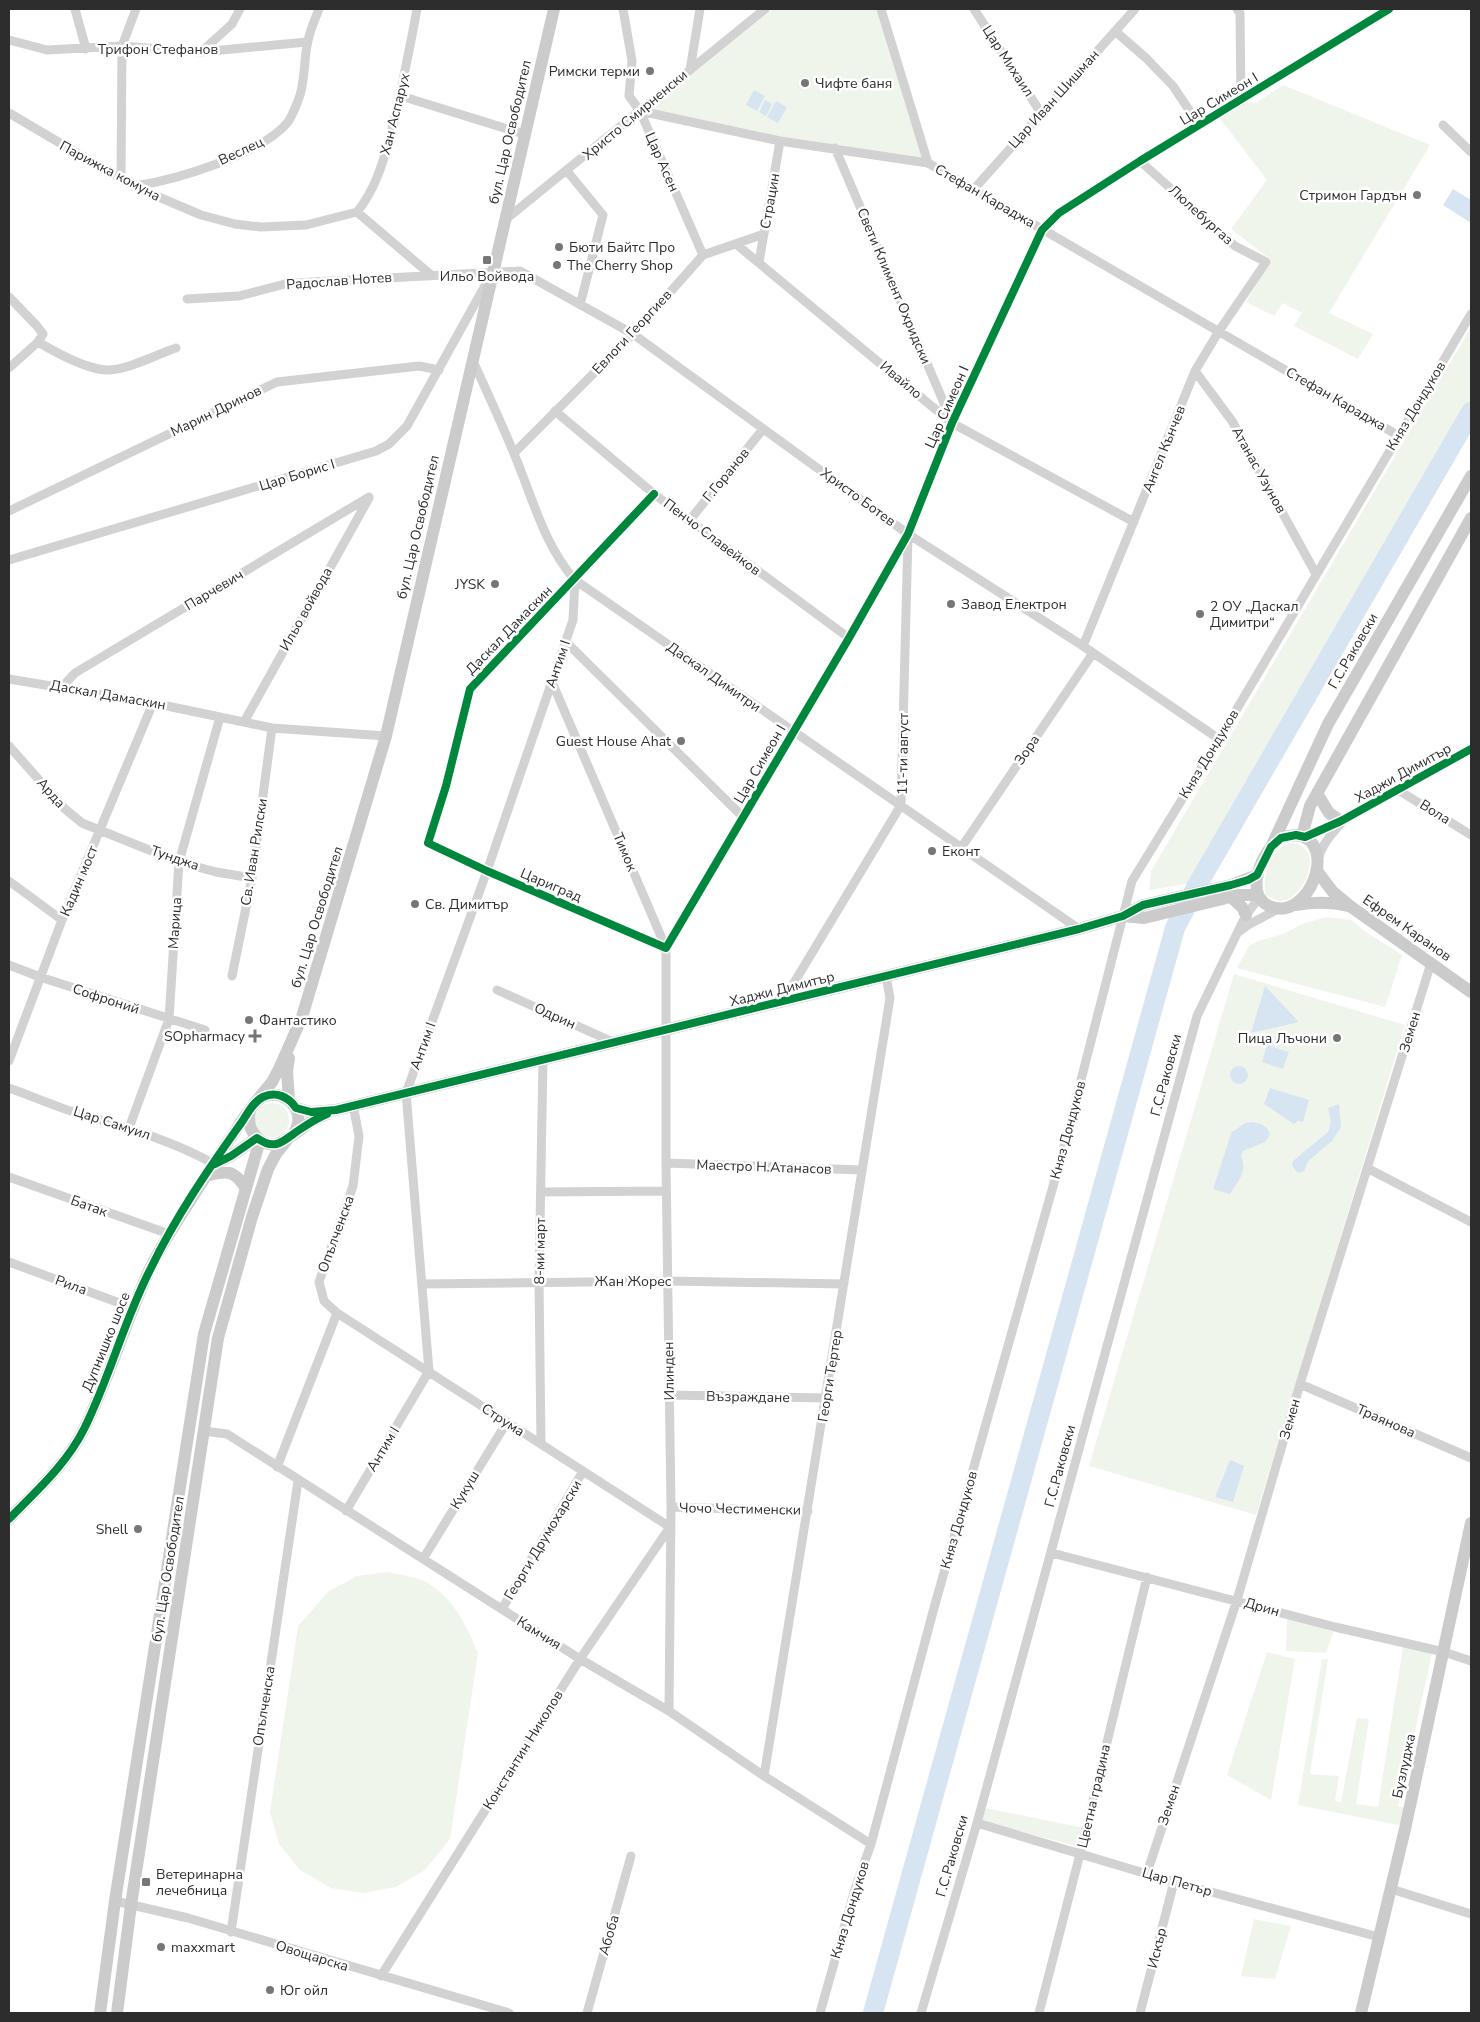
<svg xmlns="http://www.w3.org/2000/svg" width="1480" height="2022" viewBox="0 0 1480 2022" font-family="'Nunito Sans',sans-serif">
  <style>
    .green { fill: #eff5eb }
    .water { fill: #d7e5f2 }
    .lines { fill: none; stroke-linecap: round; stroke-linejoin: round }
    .river { stroke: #d7e5f2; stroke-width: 20 }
    .street { stroke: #d2d2d2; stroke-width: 9 }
    .secondary { stroke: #cbcbcb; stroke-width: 12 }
    .cycleway-casing { stroke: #fff; stroke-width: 11 }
    .cycleway { stroke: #00873e; stroke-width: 8 }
    .poi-dot { fill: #767676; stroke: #fff; stroke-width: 2 }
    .labels { text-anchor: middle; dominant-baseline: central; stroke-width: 5; stroke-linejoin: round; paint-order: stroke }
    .street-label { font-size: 14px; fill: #2d2d2d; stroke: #fff }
    .poi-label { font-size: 14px; fill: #2d2d2d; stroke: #fff; text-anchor: start }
  </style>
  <rect width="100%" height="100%" fill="#fff"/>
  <!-- green -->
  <path class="green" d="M765 9H881L928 163 722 127 640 111Z
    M1283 85 1430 145 1329 313 1373 334 1358 359 1294 326 1302 313 1283 303 1274 316 1246 302 1271 260 1231 229 1267 180 1219 117 1247 102 1256 103Z
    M1471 327V412L1199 882 1149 890 1151 871Z
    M1290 843C1327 844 1305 900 1281 901 1275 901 1271 898 1266 895 1261 878 1271 848 1290 843Z
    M1326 917 1352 920 1363 930 1402 955 1385 1007 1237 968 1249 946 1258 941 1283 934 1302 924Z
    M1234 974 1405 1025 1256 1515 1089 1466Z
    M255 1120a17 17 0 1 1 34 0a17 17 0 1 1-34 0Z
    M388 1572C400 1575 415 1576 426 1582 454 1598 466 1625 478 1653L450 1839 425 1870 396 1887 363 1893 331 1888 300 1870 279 1844 270 1812 298 1626 329 1591 357 1576Z
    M1287 1619 1335 1627 1326 1653 1286 1651Z
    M1403 1647 1432 1653 1398 1807H1406L1403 1826 1298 1805 1322 1659H1328L1310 1774 1339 1776 1335 1801 1341 1802 1357 1718 1369 1719 1356 1804 1378 1807Z
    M1267 1652 1295 1659 1271 1800 1227 1775Z
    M985 1808 1084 1828 1080 1847 981 1821Z
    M1254 1919 1291 1926 1275 1979 1241 1976Z"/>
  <!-- water -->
  <path class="water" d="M754 90 765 96 757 111 746 105Z
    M765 100 772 104 766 116 759 112Z
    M776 101 787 107 778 123 767 117Z
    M1453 189 1471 200V223L1443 205Z
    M1265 986 1299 1022 1251 1033Z
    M1267 1045 1289 1052 1283 1069 1262 1062Z
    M1230 1075a9 9 0 1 1 18 0a9 9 0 1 1-18 0Z
    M1270 1088 1309 1100 1303 1122 1298 1121 1294 1124 1264 1104Z
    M1339 1104 1341 1127 1332 1141 1308 1161 1304 1171 1298 1173 1292 1166 1293 1161 1328 1132 1331 1122 1328 1108Z
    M1253 1122C1262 1124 1268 1126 1270 1135L1265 1142 1243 1151 1241 1156C1248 1172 1238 1181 1230 1194L1213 1189 1232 1131H1234L1245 1123Z
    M1230 1460 1244 1466 1233 1502 1215 1497Z"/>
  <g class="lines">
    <!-- river -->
    <path class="river" d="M873 2013 1175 928 1199 882 1471 412"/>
    <!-- street -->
    <path class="street" d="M75 9 86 49
      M623 9 632 61 629 96 640 111 703 255
      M881 9 928 163
      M974 9 1041 113
      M1237 9 1240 13 1241 101
      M1115 31 1146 58 1173 86 1199 125
      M9 40 47 50 122 46 201 52 307 42
      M201 52 232 24 240 9
      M690 70 700 9
      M401 96 524 134
      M640 111 780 141 928 163 1399 436
      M9 113 133 186 201 215 235 224 261 227 306 225 357 212 431 275
      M1443 125 1471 152
      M835 148 952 422
      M567 171 603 215 580 305
      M121 178 122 46 136 9
      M135 186C176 180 262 154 288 122 292 116 295 108 298 101 306 82 303 61 308 41 310 30 315 19 319 9
      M974 189 1135 9
      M357 212C375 190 383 163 390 136 401 94 409 52 417 9
      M505 220 765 9
      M736 244 952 423 1134 522
      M759 262 780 141
      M9 297 37 326 43 334 38 342 9 368
      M187 299 239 296 285 284 311 282 520 271 633 334 908 534 1083 646 1219 739
      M38 342C55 352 89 371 110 370 132 368 155 355 176 348
      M473 361C487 392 502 424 515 456 532 497 545 547 575 580L1079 929
      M1195 371 1232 421 1316 574
      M555 411 654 494 849 638
      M514 453 633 334 703 255 764 234
      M654 494 470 689 446 786 428 843 487 871 666 948 849 638 908 534 952 423 1042 230 1059 213 1140 161 1389 9
      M9 511 277 382 419 366 439 370
      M689 521 763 429
      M9 560 376 451 389 444 407 426 487 282
      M565 641 743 817
      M1083 646 1195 371 1219 331 1266 262 1235 246 1140 161
      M9 679 153 703 272 728 386 736
      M552 682 666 948V1163L671 1507 669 1711
      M62 687 75 673 369 497
      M244 722 369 498
      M9 746 65 809 82 823 179 862 216 872 252 878
      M1398 790 1471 835
      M1305 837 1347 818 1471 749
      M961 848 1093 653
      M1318 860C1322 843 1332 834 1343 821
      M9 881 62 920
      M1240 931 1248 925 1280 908
      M9 965 40 977 205 1030
      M232 976 252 878 272 728
      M497 990 613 1042
      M783 1001 901 805 908 535
      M9 1061 62 920 153 703
      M9 1088C32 1096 54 1106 77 1113 124 1127 171 1140 214 1164
      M129 1128 169 1019 179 862 220 717
      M666 1163 862 1170
      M1367 1168 1471 1222
      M9 1177 169 1234
      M541 1192 666 1191
      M9 1262 133 1308
      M422 1284 668 1281 844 1284
      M337 1313 670 1527 580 1659 381 1976
      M1300 1384 1471 1458
      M669 1395 826 1398
      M204 1431 227 1434 580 1659 669 1711 764 1776 871 1844
      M541 1444 539 1281 543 1059
      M277 1467 337 1313 324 1301 319 1282 353 1186 359 1136 353 1105
      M671 1507 808 1511
      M346 1511 429 1371 406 1093 487 871 573 620 575 580
      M1052 1553 1335 1627 1444 1652 1471 1661
      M423 1559 507 1422
      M502 1609 583 1471
      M764 1776 890 998 886 976
      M977 1823 1174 1882 1379 1937
      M1147 1873 1237 1600 1300 1384 1431 963
      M1391 1889 1471 1914
      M115 1901 188 1918 509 2013
      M231 1932 298 1481
      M587 2013 631 1856
      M820 2013 855 1889 871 1844 934 1608 1061 1158 1132 881 1219 739 1471 314
      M921 2013 977 1823 1197 1016 1246 915 1259 898
      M1039 2013 1080 1854 1147 1577
      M1140 2013 1174 1882"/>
    <!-- secondary -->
    <path class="secondary" d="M1317 793 1329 813 1341 821
      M1296 835C1340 840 1309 924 1269 906 1243 894 1263 848 1281 838 1285 836 1291 836 1296 835Z
      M1302 836 1310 806 1471 518
      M1271 847 1328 724 1471 476
      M1317 871 1333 892 1350 906 1471 992
      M1231 897 1242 907 1246 915
      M1295 905C1313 902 1329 901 1348 906
      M1123 916 1144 918 1239 895H1257
      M289 1100 287 1071 289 1058
      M254 1104 272 1082 279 1069 302 1017 386 736 554 9
      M296 1108 311 1112 336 1110 1079 929 1123 916 1143 905 1231 885 1257 875
      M250 1111C248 1120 249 1129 256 1136 272 1154 286 1139 300 1130 308 1123 317 1118 327 1114
      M214 1164 231 1156 257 1138
      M206 1176C228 1170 235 1170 246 1189
      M9 1519C36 1491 66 1465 84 1429 109 1378 125 1323 149 1271 161 1245 178 1220 193 1196 206 1177 217 1157 230 1139 238 1128 251 1103 263 1097 280 1089 301 1104 298 1123 297 1127 296 1130 294 1134
      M100 2013 115 1901 204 1334 260 1140
      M117 2013 131 1905 218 1338 252 1217 268 1169 276 1154 287 1140
      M1361 2013 1405 1829 1471 1523"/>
    <!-- cycleway casing -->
    <g class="cycleway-casing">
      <path id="cycleway" d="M654 494 470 689 446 786 428 843 487 871 666 948 849 638 908 534 952 423 1042 230 1059 213 1140 161 1389 9
        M215 1164 231 1156 257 1138C276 1152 284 1140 299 1130 308 1124 317 1118 327 1114
        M9 1519C36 1491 66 1465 84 1429 110 1377 124 1320 151 1268 175 1218 207 1171 239 1126 246 1117 252 1102 263 1097 276 1091 289 1097 296 1108L311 1112 336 1110 1079 929 1123 916 1143 905 1231 885 1248 880 1257 875 1271 847 1281 838 1296 835 1305 837 1341 821 1471 749"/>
    </g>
    <!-- cycleway -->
    <use href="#cycleway" class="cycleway"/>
  </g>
  <!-- markers -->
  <g class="poi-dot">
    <circle cx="650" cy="71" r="5"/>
    <circle cx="805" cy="83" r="5"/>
    <circle cx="1417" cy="195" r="5"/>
    <circle cx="559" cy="247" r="5"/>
    <rect x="482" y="255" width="10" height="10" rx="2.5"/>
    <circle cx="557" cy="265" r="5"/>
    <circle cx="495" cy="584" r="5"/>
    <circle cx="951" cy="604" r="5"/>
    <circle cx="1200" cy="614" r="5"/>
    <circle cx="681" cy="741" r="5"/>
    <circle cx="932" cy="851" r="5"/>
    <circle cx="415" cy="904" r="5"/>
    <circle cx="249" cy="1020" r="5"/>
    <path d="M252.5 1028.5h5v5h5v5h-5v5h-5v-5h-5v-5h5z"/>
    <circle cx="1337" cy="1038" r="5"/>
    <circle cx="138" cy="1529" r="5"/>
    <rect x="141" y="1877" width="10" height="10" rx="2.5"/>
    <circle cx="161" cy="1947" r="5"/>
    <circle cx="270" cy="1990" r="5"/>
  </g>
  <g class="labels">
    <!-- street labels -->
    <g class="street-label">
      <text x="158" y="49">Трифон Стефанов</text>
      <text transform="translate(1008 61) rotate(57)">Цар Михаил</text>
      <text transform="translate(1054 99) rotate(-48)">Цар Иван Шишман</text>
      <text transform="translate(1219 99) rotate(-31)">Цар Симеон I</text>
      <text transform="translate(395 114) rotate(-76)">Хан Аспарух</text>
      <text transform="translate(635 115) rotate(-40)">Христо Смирненски</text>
      <text transform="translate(510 132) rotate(-77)">бул. Цар Освободител</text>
      <text transform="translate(241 151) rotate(-25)">Веслец</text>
      <text transform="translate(662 162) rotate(66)">Цар Асен</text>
      <text transform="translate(110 171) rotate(28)">Парижка комуна</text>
      <text transform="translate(985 196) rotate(30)">Стефан Караджа</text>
      <text transform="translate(770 201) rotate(-80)">Страцин</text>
      <text transform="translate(1201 215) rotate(42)">Люлебургаз</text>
      <text transform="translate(339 281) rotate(-4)">Радослав Нотев</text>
      <text transform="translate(894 286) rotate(67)">Свети Климент Охридски</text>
      <text transform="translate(632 332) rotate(-47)">Евлоги Георгиев</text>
      <text transform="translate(901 380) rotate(40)">Ивайло</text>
      <text transform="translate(1336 399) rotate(30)">Стефан Караджа</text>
      <text transform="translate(1416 406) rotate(-59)">Княз Дондуков</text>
      <text transform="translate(947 407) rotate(-66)">Цар Симеон I</text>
      <text transform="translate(216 411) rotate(-26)">Марин Дринов</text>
      <text transform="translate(1164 449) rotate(-68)">Ангел Кънчев</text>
      <text transform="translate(1259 470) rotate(61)">Атанас Узунов</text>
      <text transform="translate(297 475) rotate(-17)">Цар Борис I</text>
      <text transform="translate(726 475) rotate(-51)">Г.Горанов</text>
      <text transform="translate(858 497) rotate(36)">Христо Ботев</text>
      <text transform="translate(418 527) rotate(-77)">бул. Цар Освободител</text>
      <text transform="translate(712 537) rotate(37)">Пенчо Славейков</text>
      <text transform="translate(214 590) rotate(-31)">Парчевич</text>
      <text transform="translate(306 609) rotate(-61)">Ильо войвода</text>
      <text transform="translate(509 630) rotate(-46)">Даскал Дамаскин</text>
      <text transform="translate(1353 651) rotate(-60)">Г.С.Раковски</text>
      <text transform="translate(558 664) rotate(-71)">Антим I</text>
      <text transform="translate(714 677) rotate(35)">Даскал Димитри</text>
      <text transform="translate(108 695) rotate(10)">Даскал Дамаскин</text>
      <text transform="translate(1027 750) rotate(-56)">Зора</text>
      <text transform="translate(903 754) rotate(-89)">11-ти август</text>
      <text transform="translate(1209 754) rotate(-59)">Княз Дондуков</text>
      <text transform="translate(760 764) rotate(-60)">Цар Симеон I</text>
      <text transform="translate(1403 773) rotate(-29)">Хаджи Димитър</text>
      <text transform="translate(51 793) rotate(48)">Арда</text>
      <text transform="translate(1435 812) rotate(32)">Вола</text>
      <text transform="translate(254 852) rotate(-81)">Св. Иван Рилски</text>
      <text transform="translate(625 852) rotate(67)">Тимок</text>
      <text transform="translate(175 858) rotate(19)">Тунджа</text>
      <text transform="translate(79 881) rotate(-67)">Кадин мост</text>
      <text transform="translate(551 885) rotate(23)">Цариград</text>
      <text transform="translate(317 917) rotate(-73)">бул. Цар Освободител</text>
      <text transform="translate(175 923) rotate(-86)">Марица</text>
      <text transform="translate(1407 928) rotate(35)">Ефрем Каранов</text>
      <text transform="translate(782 989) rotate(-14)">Хаджи Димитър</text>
      <text transform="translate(106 999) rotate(18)">Софроний</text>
      <text transform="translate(555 1016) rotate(24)">Одрин</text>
      <text transform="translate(1410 1032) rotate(-73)">Земен</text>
      <text transform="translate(423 1046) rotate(-70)">Антим I</text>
      <text transform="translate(1166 1075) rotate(-75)">Г.С.Раковски</text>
      <text transform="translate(112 1123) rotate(18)">Цар Самуил</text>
      <text transform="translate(1068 1130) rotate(-75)">Княз Дондуков</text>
      <text transform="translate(764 1167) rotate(2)">Маестро Н.Атанасов</text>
      <text transform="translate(89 1206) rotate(20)">Батак</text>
      <text transform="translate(336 1234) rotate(-70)">Опълченска</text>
      <text transform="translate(540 1251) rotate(-89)">8-ми март</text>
      <text x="633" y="1281">Жан Жорес</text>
      <text transform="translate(71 1285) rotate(20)">Рила</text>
      <text transform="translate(106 1342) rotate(-68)">Дупнишко шосе</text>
      <text transform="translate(669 1371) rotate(-91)">Илинден</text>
      <text transform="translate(830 1376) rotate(-81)">Георги Тертер</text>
      <text transform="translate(748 1397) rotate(1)">Възраждане</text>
      <text transform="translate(1290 1419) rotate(-74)">Земен</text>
      <text transform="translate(503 1420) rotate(33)">Струма</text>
      <text transform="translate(1386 1421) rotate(24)">Траянова</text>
      <text transform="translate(383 1449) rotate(-59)">Антим I</text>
      <text transform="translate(1060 1466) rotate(-75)">Г.С.Раковски</text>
      <text transform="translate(465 1490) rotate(-59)">Кукуш</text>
      <text transform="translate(740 1509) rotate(1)">Чочо Честименски</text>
      <text transform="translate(959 1520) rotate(-74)">Княз Дондуков</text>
      <text transform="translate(543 1540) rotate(-59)">Георги Друмохарски</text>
      <text transform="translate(168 1569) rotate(-81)">бул. Цар Освободител</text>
      <text transform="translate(1262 1607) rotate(16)">Дрин</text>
      <text transform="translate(539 1633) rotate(32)">Камчия</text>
      <text transform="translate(264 1706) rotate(-81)">Опълченска</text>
      <text transform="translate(523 1750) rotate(-58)">Константин Николов</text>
      <text transform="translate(1404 1766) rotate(-78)">Бузлуджа</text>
      <text transform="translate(1094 1796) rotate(-77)">Цветна градина</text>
      <text transform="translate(1169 1805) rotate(-72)">Земен</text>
      <text transform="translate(952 1856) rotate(-74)">Г.С.Раковски</text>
      <text transform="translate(1177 1882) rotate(16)">Цар Петър</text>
      <text transform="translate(850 1910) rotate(-73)">Княз Дондуков</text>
      <text transform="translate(609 1935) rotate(-74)">Абоба</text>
      <text transform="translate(1157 1948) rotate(-76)">Искър</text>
      <text transform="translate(312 1956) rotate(17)">Овощарска</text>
    </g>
    <!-- poi labels -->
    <g class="poi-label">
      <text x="640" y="71" text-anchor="end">Римски терми</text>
      <text x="815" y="83">Чифте баня</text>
      <text x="1407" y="195" text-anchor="end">Стримон Гардън</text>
      <text x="569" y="247">Бюти Байтс Про</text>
      <text x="567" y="265">The Cherry Shop</text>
      <text x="487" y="276" text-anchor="middle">Ильо Войвода</text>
      <text x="485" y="584" text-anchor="end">JYSK</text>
      <text x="961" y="604">Завод Електрон</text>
      <text x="1210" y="606">2 ОУ „Даскал<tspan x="1210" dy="16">Димитри“</tspan></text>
      <text x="671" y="741" text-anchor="end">Guest House Ahat</text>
      <text x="942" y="851">Еконт</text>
      <text x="425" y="904">Св. Димитър</text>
      <text x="259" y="1020">Фантастико</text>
      <text x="245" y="1036" text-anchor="end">SOpharmacy</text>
      <text x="1327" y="1038" text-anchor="end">Пица Лъчони</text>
      <text x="128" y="1529" text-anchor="end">Shell</text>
      <text x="156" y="1874">Ветеринарна<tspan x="156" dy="16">лечебница</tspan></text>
      <text x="171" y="1947">maxxmart</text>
      <text x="280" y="1990">Юг ойл</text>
    </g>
  </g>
  <!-- border -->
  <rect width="1480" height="2022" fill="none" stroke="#2d2d2d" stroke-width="20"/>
</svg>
